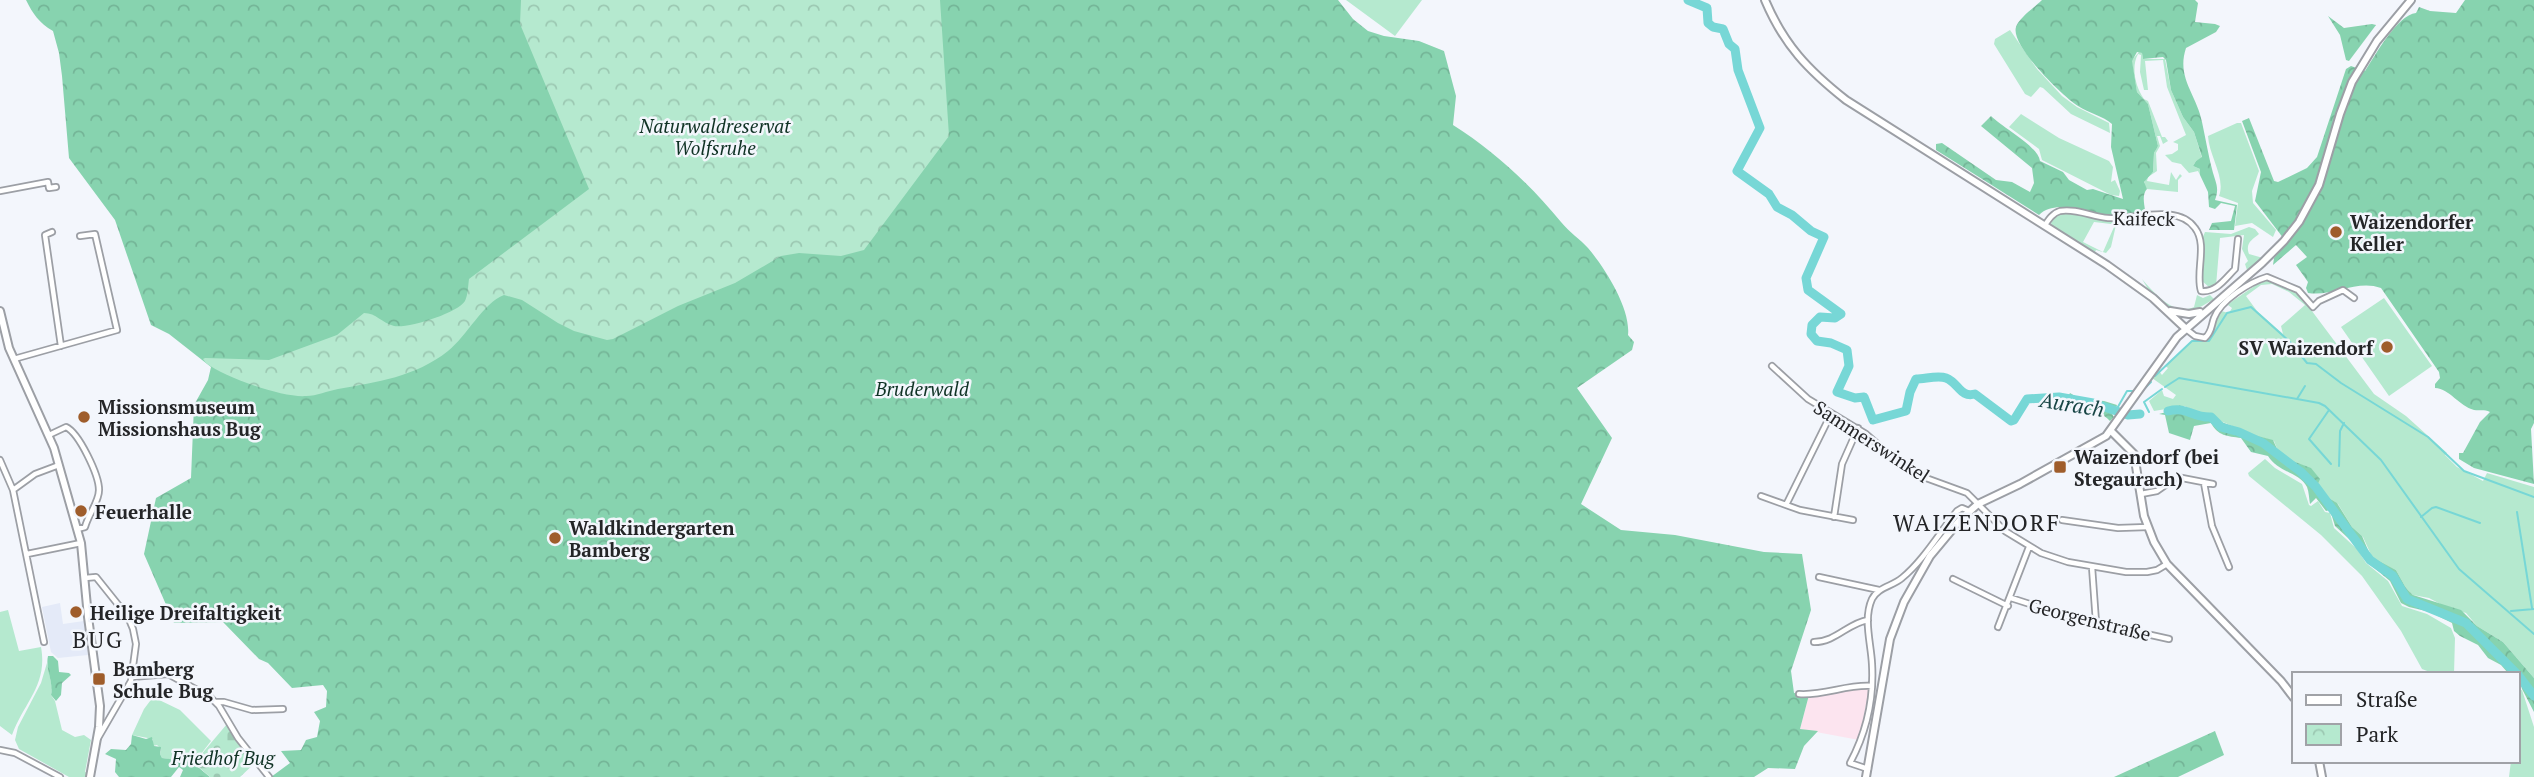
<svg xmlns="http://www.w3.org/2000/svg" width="2534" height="777" viewBox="0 0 2534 777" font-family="'PT Serif',serif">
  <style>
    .industrial { fill: #fce4ef }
    .built { fill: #e4eaf8 }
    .grass { fill: #b5e9cf; fill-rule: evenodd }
    .forest { fill: url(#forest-crowns) }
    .cemetery { fill: url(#cemetery-stones) }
    .park { fill: url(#park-crowns) }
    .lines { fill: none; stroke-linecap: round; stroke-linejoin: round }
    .stream { stroke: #77d7d6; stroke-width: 2 }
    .river { stroke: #77d7d6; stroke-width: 9 }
    .street-casing { stroke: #9c9fa5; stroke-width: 8 }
    .secondary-casing { stroke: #9c9fa5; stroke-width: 10 }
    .street { stroke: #fff; stroke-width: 4.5 }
    .secondary { stroke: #fff; stroke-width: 6 }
    .poi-dot { fill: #9f5d2b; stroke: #f3f6fc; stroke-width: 2.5 }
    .labels { text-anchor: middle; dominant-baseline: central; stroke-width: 5; stroke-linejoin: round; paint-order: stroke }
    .park-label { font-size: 19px; font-style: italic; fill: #0f3224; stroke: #f3f6fc }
    .street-label { font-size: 19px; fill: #242527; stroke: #f3f6fc }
    .poi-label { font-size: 19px; font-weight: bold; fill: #242527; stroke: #f3f6fc; text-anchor: start }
    .water-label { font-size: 21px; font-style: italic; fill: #184545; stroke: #f3f6fc }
    .quarter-label { font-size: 23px; letter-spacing: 2px; fill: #242527; stroke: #f3f6fc }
  </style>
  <defs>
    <pattern id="forest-crowns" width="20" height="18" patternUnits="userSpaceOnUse" patternTransform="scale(1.75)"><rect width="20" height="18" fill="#87d3af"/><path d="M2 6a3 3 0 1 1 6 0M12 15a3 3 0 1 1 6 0" fill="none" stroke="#74b597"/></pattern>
    <pattern id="cemetery-stones" width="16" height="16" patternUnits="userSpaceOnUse" patternTransform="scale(1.75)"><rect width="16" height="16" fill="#b5e9cf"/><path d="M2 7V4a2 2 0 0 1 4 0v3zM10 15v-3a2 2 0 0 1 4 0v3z" fill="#9cc8b2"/></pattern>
    <pattern id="park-crowns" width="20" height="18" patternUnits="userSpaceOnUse" patternTransform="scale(1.75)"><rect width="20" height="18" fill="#b5e9cf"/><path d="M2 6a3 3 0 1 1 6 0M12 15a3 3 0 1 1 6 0" fill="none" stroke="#9cc8b2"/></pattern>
  </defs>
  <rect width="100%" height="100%" fill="#f3f6fc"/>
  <!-- industrial -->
  <path class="industrial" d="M1859 687 1869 689 1859 740 1800 729 1809 695H1826Z"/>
  <!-- built -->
  <path class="built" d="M60 603 63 624 84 621 88 655 58 658 51 652 42 607Z"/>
  <!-- grass -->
  <path class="grass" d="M1346 0H1422L1395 36Z
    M2010 30 2037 69 2062 96 2077 107 2109 123 2110 133 2071 114 2043 88 2040 87 2031 97 2025 94 1994 44 1995 39Z
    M2139 52 2142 53 2143 59H2165L2171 90 2183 117 2194 132 2202 158 2196 161 2193 166 2200 169V175L2198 171 2189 173 2181 164 2172 162 2165 155 2172 154 2178 150V144L2173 142 2186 135 2167 87 2163 60 2145 61 2148 90H2144L2140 72 2141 55 2138 54C2131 67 2135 86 2144 99L2148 101 2162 137H2165L2168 141 2163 144 2160 136H2157L2160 146 2156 153 2157 171 2148 177 2147 181 2169 185 2171 172 2176 180 2180 174 2182 176 2178 180V192L2147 189 2144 184 2145 178 2153 172 2154 153 2158 146 2148 104 2137 92 2132 64V60Z
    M2021 114 2059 138 2109 161 2113 167 2111 182 2115 180 2120 191 2119 196 2111 195 2042 160 2039 149 2009 127Z
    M2237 123H2241L2259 171 2252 191 2253 203 2276 230 2273 237 2252 223 2235 226 2238 203 2219 196C2226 178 2209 156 2208 136Z
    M2066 212 2112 222 2128 221 2127 224 2116 225 2111 247 2106 253 2096 250 2095 252 2148 289 2142 279C2155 294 2174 316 2194 307L2197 295 2203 298 2210 295 2214 299C2199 308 2186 317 2169 307L2124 274 2053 229 2051 223 2057 214ZM2094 222 2111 224 2114 227 2103 252 2083 242Z
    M2249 227 2255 229 2259 234C2252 240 2245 243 2249 254L2263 258 2247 270 2245 264 2248 261 2242 249 2244 235 2220 238 2216 286 2210 288 2201 280 2202 239 2205 232 2231 234Z
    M2271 280 2300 295 2374 394 2406 416 2447 453 2445 455 2457 467 2483 481 2487 473 2534 487V678L2503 642 2477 626 2466 613 2446 607 2429 598 2413 595 2406 588 2396 570 2373 559 2363 537 2352 527 2338 504 2319 491 2317 486 2319 478 2309 468 2285 458 2278 451 2274 441 2254 435 2184 406 2154 411 2149 401 2162 390 2164 396 2173 399 2176 395 2152 378 2159 371 2162 375 2168 368 2165 366 2191 342 2209 339 2221 311 2229 313 2232 308 2228 305 2231 302 2259 283ZM2272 284 2289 292 2305 305 2281 326 2283 334 2257 311 2246 296 2261 285Z
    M2384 298 2432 366 2389 396 2341 327Z
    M2265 459 2275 468 2302 484 2309 505 2311 506 2318 501 2325 512 2330 513 2334 528 2357 549 2366 563 2388 581 2402 606 2427 614 2451 628 2455 638 2454 674H2435L2422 669 2401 631 2362 576 2321 535 2249 476 2248 473Z
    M8 610 19 651 41 647C48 685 24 702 12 735L0 726V612Z
    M47 663 52 688 51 695 55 701 62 730 75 737 84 735 91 740 85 772 88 773 87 777H69L19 749 15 740 18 727 41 683Z
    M2522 690 2534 727V777H2509L2511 761H2518V691Z
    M153 697 180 710 211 741 194 763 162 758 160 754 161 749 157 745 153 746V739L132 735 144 709Z"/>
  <!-- forest -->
  <path class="forest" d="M26 0H1338L1353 19 1368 31 1384 36 1419 41 1444 51 1456 96 1453 125C1493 150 1531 185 1561 222 1569 232 1580 239 1588 248 1605 268 1631 309 1628 335L1634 342 1632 350 1577 388 1612 438 1581 504 1621 530 1675 535 1764 552 1802 554 1811 610 1791 671 1794 693 1809 695 1800 729 1818 731 1804 746 1795 769 1768 768 1754 777H271L290 763 281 751 301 750 306 740 317 737 320 721 314 712 326 707 327 691 323 685 292 688 268 663 259 659 223 622 174 623 144 554 156 498 191 478 194 405 208 380 211 367 169 334 151 325 115 220 69 158 62 76 59 53 53 31C39 23 33 14 26 0Z
    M2042 0H2195L2198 3 2195 22 2215 24 2220 26 2216 32 2186 48C2176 78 2197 95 2202 122 2205 136 2208 153 2212 169 2215 182 2220 187 2215 200L2237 205 2234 230H2209L2212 223 2231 221 2235 206 2221 203 2215 209 2209 207 2208 192 2200 175V169L2193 166 2196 161 2202 157 2194 132 2183 117 2171 90 2166 60 2163 57 2143 59 2142 53 2137 52 2132 61 2137 92 2148 104 2158 146 2154 153 2153 172 2144 182 2147 189C2142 194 2144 203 2145 210H2150L2151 213C2136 215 2121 217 2107 216 2086 214 2056 198 2039 215L1936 150V144L1942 143 1996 180 2012 182 2030 192 2034 183 2032 168 1981 126 1991 116C2003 128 2038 146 2040 161L2063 172 2069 180 2087 190 2093 189 2123 199 2111 147 2112 124C2103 116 2089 113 2078 106 2063 97 2010 45 2016 27 2019 18 2035 7 2042 0Z
    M2465 0H2534V423L2531 429 2534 484 2474 468 2459 459V453H2463L2480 422 2490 412C2484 409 2480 411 2474 410 2459 406 2450 389 2435 388V384L2440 378 2439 372 2381 288C2357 279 2333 297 2308 293L2306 288 2308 282 2296 265 2307 257 2296 245 2273 265 2274 258 2287 243 2255 201 2261 172 2242 121 2249 118 2274 181 2278 182 2307 168 2317 157 2346 69 2351 66 2365 71C2375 56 2397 15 2416 13L2419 7 2430 11 2456 13Z
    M2328 16 2344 28 2372 24 2376 25 2349 61 2346 60 2340 35Z
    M2070 393 2080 399 2104 401 2117 405 2115 411 2111 412 2114 417 2110 421C2097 407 2080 410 2063 407Z
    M2179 405 2254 435 2273 440 2278 451 2285 458 2311 468 2320 479 2317 486 2321 493 2337 503 2352 527 2362 536 2371 557 2396 570 2406 588 2413 595 2461 610 2477 626 2503 642 2534 678V712L2522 689 2518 674 2508 673 2501 665 2488 658 2478 645 2460 636 2454 631 2452 623 2430 612 2409 607 2401 603 2390 581 2367 562 2360 549 2335 526 2330 510 2326 511 2316 498 2310 504C2309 499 2309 492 2307 487 2300 473 2278 472 2268 456L2251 452 2241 438C2227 436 2218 436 2211 423L2194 426 2190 440 2169 433 2165 415 2159 414 2177 409Z
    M48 656H53L58 661 59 672 69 673 71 675 62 683 61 695 56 701 51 695C54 683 45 669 48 656Z
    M2215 731 2224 755 2178 777H2114Z
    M132 735 146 739 152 737 154 746 161 747 160 754 162 758 192 762 210 777H180L183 770 179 767 171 777H119L115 772 116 759 105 754 111 749 126 750 131 744Z"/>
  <!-- cemetery -->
  <path class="cemetery" d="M227 724 237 741 255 763 240 777H210L194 763Z"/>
  <!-- park -->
  <path class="park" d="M521 0H940L949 136 864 250 841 256 799 253 781 256 735 283 678 306 613 339 607 340 574 331 558 323 522 300 504 295C483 303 467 336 448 351 415 377 377 382 338 389 327 391 317 396 306 396 283 398 224 377 206 363L203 359 205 358 269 360 337 335 364 313C376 313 382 323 394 326 407 329 458 313 465 301 468 295 468 286 469 279L589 189 520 24Z"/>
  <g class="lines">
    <!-- stream -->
    <path class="stream" d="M2155 376 2192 341H2209L2227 313 2251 307 2290 342 2307 363 2316 364 2341 383 2428 437 2464 471 2534 497
      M2165 387 2179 378 2319 403 2325 406 2381 460 2459 569 2534 634
      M2140 393 2151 382
      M2297 399 2305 386
      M2329 410 2309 439 2331 464
      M2115 412 2127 391H2135
      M2149 412 2144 402 2162 389
      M2339 466 2340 431 2344 423
      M2517 512 2532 608
      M2421 517 2432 508 2436 507 2480 523
      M2511 611 2534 609"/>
    <!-- river -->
    <path class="river" d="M1688 0 1707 8 1708 23 1713 27 1723 29 1729 44 1735 49 1738 70 1760 128 1737 171 1769 194 1777 207 1792 215 1811 231 1824 237 1806 278 1808 290 1841 314 1835 318 1820 317 1812 325 1811 334 1817 341 1831 343 1847 350 1849 366 1837 392 1855 398 1864 397 1873 420 1906 411 1910 392 1916 379C1925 379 1938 375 1946 378 1959 383 1960 398 1975 394L2011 421 2014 420 2027 399 2059 397 2093 403 2128 415 2140 414
      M2168 411C2188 406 2192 418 2211 417L2221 427 2239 432 2263 443 2301 472 2316 487 2370 560 2393 576 2407 599 2466 623 2517 674
      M2518 675 2534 696"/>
    <!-- street casing -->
    <g class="street-casing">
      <path id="street" d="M0 191 48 182 49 188 56 187
        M2045 225C2049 219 2053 213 2060 211 2076 208 2093 217 2108 218 2134 220 2177 203 2195 228 2208 245 2195 272 2201 291 2216 293 2225 279 2235 269L2238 239
        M52 232 45 235 61 346
        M2186 329 2195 336 2205 338C2212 332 2211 326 2214 318 2221 300 2250 282 2267 277L2298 290 2313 307 2319 301 2343 290 2354 298
        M14 359 117 330 95 234 80 236
        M1772 366 1808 399 1866 434 1898 462 1926 478 1967 493 2005 531 2041 553 2068 562 2126 572H2147L2157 570 2167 564
        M49 435 66 427C79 433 99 475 99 490 99 502 88 515 85 527L77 529
        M0 460 13 490 44 642
        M2204 483 2212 526 2229 567
        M13 490 35 474 59 465
        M2141 494 2157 491 2177 477 2213 484
        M1761 496 1800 510 1853 520
        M1786 505 1831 414
        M1834 517 1842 464 1858 428
        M2062 520 2118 528 2148 527
        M27 554 81 543
        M2092 567 2096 622
        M1819 577 1879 590
        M85 578 96 577 128 617 133 629 136 644 131 681 98 738
        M1953 579 2008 606
        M2011 598 2070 617 2169 639
        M1998 627 2029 547
        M1814 642C1836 642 1848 623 1868 620
        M132 677 168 674 210 697 219 706 238 738 269 777
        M1799 694C1824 696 1847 684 1872 686
        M216 702H224L252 710 283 709
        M0 750 15 753 60 777
        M1868 769 1850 763C1866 733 1874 698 1872 664 1871 643 1863 619 1872 599 1878 587 1893 586 1902 578 1923 561 1940 532 1957 511L1962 508 1969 511"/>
    </g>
    <!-- secondary casing -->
    <g class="secondary-casing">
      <path id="secondary" d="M1765 0C1784 45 1808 70 1846 100L2107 265 2153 298 2185 328
        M0 311 9 348 54 448 81 543 88 617 100 706 99 727 90 777
        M2170 311 2189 314 2200 312
        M2111 431 2134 454 2144 516 2154 542 2167 564 2281 681 2294 698
        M2319 761 2322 777
        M1866 777 1890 639 1904 602 1930 556 1960 520 1978 504 2020 484 2106 436 2177 337 2262 263 2284 241 2299 222 2319 185 2340 114 2352 82 2377 41 2411 0"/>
    </g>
    <!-- street -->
    <use href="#street" class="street"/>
    <!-- secondary -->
    <use href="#secondary" class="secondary"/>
  </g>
  <!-- markers -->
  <g class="poi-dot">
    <circle cx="2336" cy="232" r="7"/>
    <circle cx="2387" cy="347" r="7"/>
    <circle cx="84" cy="417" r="7"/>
    <rect x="2053" y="460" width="14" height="14" rx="3.5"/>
    <circle cx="81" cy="511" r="7"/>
    <circle cx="555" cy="538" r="7"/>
    <circle cx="76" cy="612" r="7"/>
    <rect x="92" y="672" width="14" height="14" rx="3.5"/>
  </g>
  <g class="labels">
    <!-- park labels -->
    <g class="park-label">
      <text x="715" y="125">Naturwaldreservat<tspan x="715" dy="22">Wolfsruhe</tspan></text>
      <text x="922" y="388">Bruderwald</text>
      <text x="223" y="757">Friedhof Bug</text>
    </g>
    <!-- street labels -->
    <g class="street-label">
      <text transform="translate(2144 218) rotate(1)">Kaifeck</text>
      <text transform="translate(1872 441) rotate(33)">Sammerswinkel</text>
      <text transform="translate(2090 619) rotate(14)">Georgenstraße</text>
    </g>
    <!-- poi labels -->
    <g class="poi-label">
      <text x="2350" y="221">Waizendorfer<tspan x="2350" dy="22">Keller</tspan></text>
      <text x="2373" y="347" text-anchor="end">SV Waizendorf</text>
      <text x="98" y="406">Missionsmuseum<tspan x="98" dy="22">Missionshaus Bug</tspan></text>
      <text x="2074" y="456">Waizendorf (bei<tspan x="2074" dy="22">Stegaurach)</tspan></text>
      <text x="95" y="511">Feuerhalle</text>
      <text x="569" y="527">Waldkindergarten<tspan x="569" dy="22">Bamberg</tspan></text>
      <text x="90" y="612">Heilige Dreifaltigkeit</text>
      <text x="113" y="668">Bamberg<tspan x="113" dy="22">Schule Bug</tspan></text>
    </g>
    <!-- water labels -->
    <g class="water-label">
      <text transform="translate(2072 404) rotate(9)">Aurach</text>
    </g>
    <!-- quarter labels -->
    <g class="quarter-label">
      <text x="1977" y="522">WAIZENDORF</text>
      <text x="98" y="639">BUG</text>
    </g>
  </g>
  <!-- legend -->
  <rect x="2292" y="672" width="228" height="91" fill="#f3f6fc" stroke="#a0a2a7" stroke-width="2"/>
  <rect x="2306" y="695" width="35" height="10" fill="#ffffff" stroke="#a0a2a7" stroke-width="2"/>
  <text x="2356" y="707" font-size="21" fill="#242527">Straße</text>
  <rect x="2306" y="724" width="35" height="21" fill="url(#park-crowns)" stroke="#a0a2a7" stroke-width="2"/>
  <text x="2356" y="742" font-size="21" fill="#242527">Park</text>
</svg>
